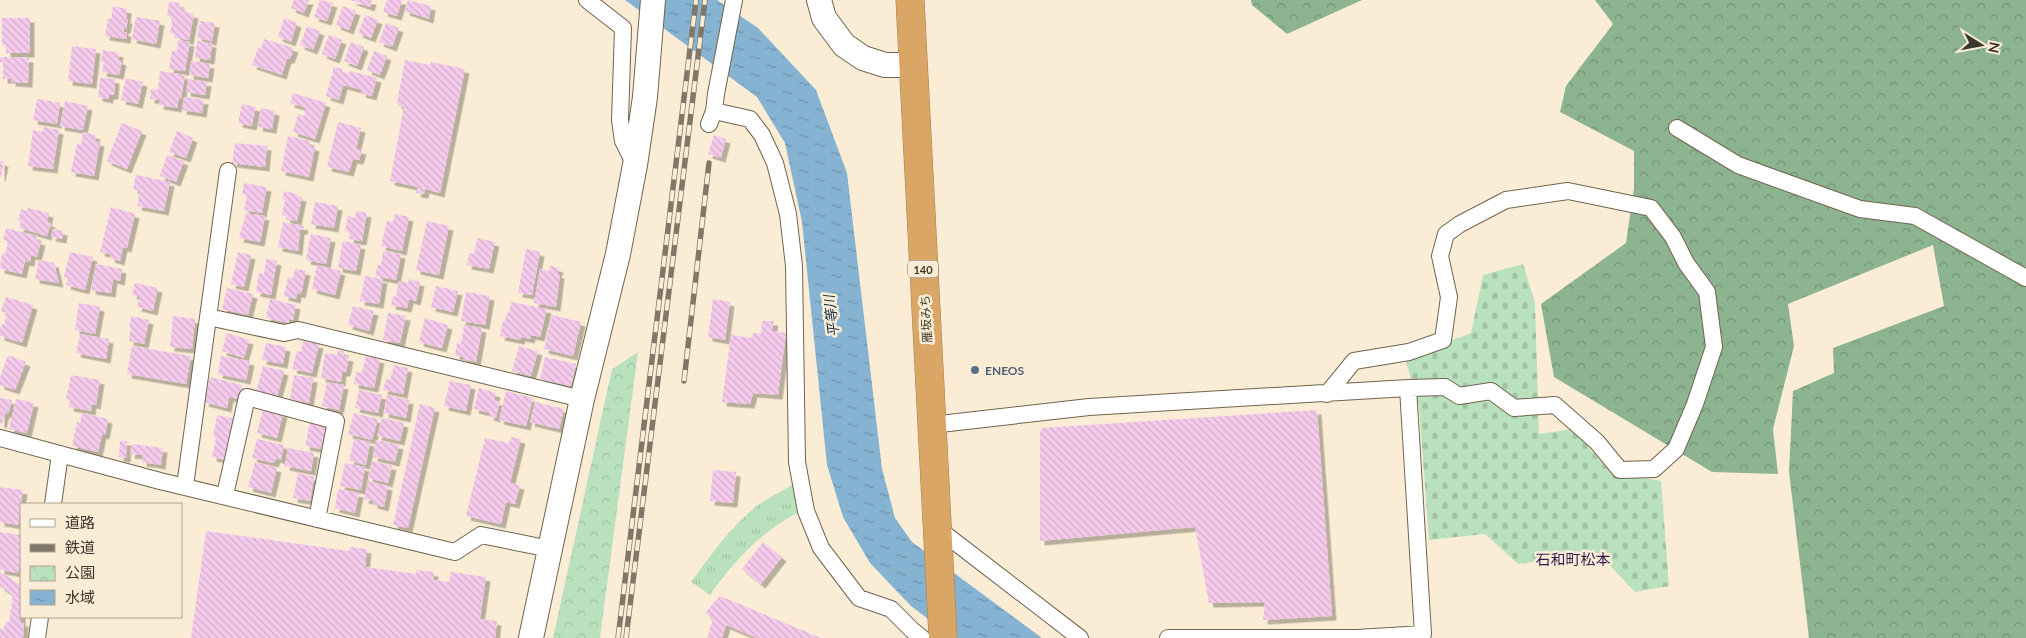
<svg xmlns="http://www.w3.org/2000/svg" width="2026" height="638" viewBox="0 0 2026 638" font-family="Lato,'Noto Sans JP',sans-serif">
  <style>
    .grass { fill: url(#grass-tufts) }
    .forest { fill: url(#forest-crowns) }
    .cemetery { fill: url(#cemetery-stones) }
    .park { fill: url(#park-crowns) }
    .water { fill: url(#water-ripples) }
    .building { fill: url(#building-back-hatch); filter: url(#shadow) }
    .lines { fill: none; stroke-linecap: round; stroke-linejoin: round }
    .street-casing { stroke: #70644f; stroke-width: 18 }
    .secondary-casing { stroke: #70644f; stroke-width: 26 }
    .highway-casing { stroke: #a27f52; stroke-width: 29 }
    .street { stroke: #fff; stroke-width: 16 }
    .secondary { stroke: #fff; stroke-width: 24 }
    .highway { stroke: #d9a666; stroke-width: 28 }
    .rail-casing { stroke: #807769; stroke-width: 5.5 }
    .rail { stroke: #fbedd5; stroke-width: 4; stroke-dasharray: 11; stroke-linecap: butt }
    .service-dot { fill: #5c6f8a; stroke: #fbedd5; stroke-width: 2 }
    .labels { text-anchor: middle; dominant-baseline: central; stroke-width: 5; stroke-linejoin: round; paint-order: stroke }
    .shield { fill: #fbedd5; stroke: #756d5f; stroke-width: 1 }
    .shield-label { font-size: 11px; font-weight: bold; fill: #3c362d }
    .street-label { font-size: 12px; fill: #3c362d; stroke: #fbedd5 }
    .service-label { font-size: 12px; font-weight: bold; fill: #4e5e75; stroke: #fbedd5; text-anchor: start }
    .water-label { font-size: 14px; font-style: italic; fill: #093146; stroke: #fbedd5 }
    .quarter-label { font-size: 15px; fill: #301b55; stroke: #fbedd5 }
  </style>
  <defs>
    <pattern id="grass-tufts" width="24" height="20" patternUnits="userSpaceOnUse" patternTransform="scale(1.25)"><rect width="24" height="20" fill="#bae1bd"/><path d="M3 7l-1-3M5 7V3M7 7l1-3M15 17l-1-3M17 17v-4M19 17l1-3" fill="none" stroke="#a1c2a3"/></pattern>
    <pattern id="forest-crowns" width="20" height="18" patternUnits="userSpaceOnUse" patternTransform="scale(1.25)"><rect width="20" height="18" fill="#8db490"/><path d="M2 6a3 3 0 1 1 6 0M12 15a3 3 0 1 1 6 0" fill="none" stroke="#749376"/></pattern>
    <pattern id="cemetery-stones" width="16" height="16" patternUnits="userSpaceOnUse" patternTransform="scale(1.25)"><rect width="16" height="16" fill="#bae1bd"/><path d="M2 7V4a2 2 0 0 1 4 0v3zM10 15v-3a2 2 0 0 1 4 0v3z" fill="#a1c2a3"/></pattern>
    <pattern id="park-crowns" width="20" height="18" patternUnits="userSpaceOnUse" patternTransform="scale(1.25)"><rect width="20" height="18" fill="#bae1bd"/><path d="M2 6a3 3 0 1 1 6 0M12 15a3 3 0 1 1 6 0" fill="none" stroke="#a1c2a3"/></pattern>
    <pattern id="water-ripples" width="26" height="14" patternUnits="userSpaceOnUse" patternTransform="scale(1.25)"><rect width="26" height="14" fill="#85b3d1"/><path d="M2 4q2-2 4 0t4 0M15 11q2-2 4 0t4 0" fill="none" stroke="#6e92aa"/></pattern>
    <pattern id="building-back-hatch" width="6" height="6" patternUnits="userSpaceOnUse" patternTransform="scale(1.25)"><rect width="6" height="6" fill="#f5caec"/><path d="M-1 5l2 2M0 0l6 6M5-1l2 2" fill="none" stroke="#d3aecb"/></pattern>
    <filter id="shadow"><feDropShadow dx="4.5" dy="4.5" stdDeviation="0" flood-color="#0004"/></filter>
  </defs>
  <rect width="100%" height="100%" fill="#fbedd5"/>
  <!-- grass -->
  <path class="grass" d="M796 483 799 512C762 531 734 561 710 595L691 582C711 555 731 526 758 505 770 497 783 490 796 483Z"/>
  <!-- forest -->
  <path class="forest" d="M1251 0H1362L1287 34 1252 5Z
    M1595 0H2026V638H1809L1789 472 1793 391 1834 373 1833 348 1944 306 1933 245 1788 304 1794 346 1773 429 1778 474 1712 472 1554 377 1541 304 1626 243 1634 188V151L1560 112 1566 86 1613 24Z"/>
  <!-- cemetery -->
  <path class="cemetery" d="M1523 264 1535 303 1539 434 1573 429 1609 471 1661 481 1669 586 1635 592 1598 553 1518 564 1485 534 1429 540 1419 406 1405 358 1471 333 1483 275Z"/>
  <!-- park -->
  <path class="park" d="M638 352 600 638H553L612 369Z"/>
  <!-- water -->
  <path class="water" d="M625 0H717L758 28 816 90 847 173 882 469 895 518 912 542 1042 638H953L911 606 870 563 843 517 827 465 802 222 785 143 757 97Z"/>
  <!-- building -->
  <path class="building" d="M294 0H309L304 13 291 8Z
    M320 0 333 3 327 21 314 17Z
    M350 0H372L370 7Z
    M387 0H402L397 16 383 12Z
    M408 0 431 6 429 19 405 11Z
    M169 2 180 3 179 8 186 9 185 12 194 14 189 40 175 38 176 34 170 33 173 17 167 16Z
    M113 6 127 9 126 19 128 20 126 29H124V32H127L126 39 105 36 108 19H111Z
    M343 6 356 11 349 30 336 25Z
    M365 15 378 20 371 38 358 33Z
    M136 17 160 21 156 44 132 39Z
    M2 18H30V53H6V45H2Z
    M284 18 297 23 291 42 278 37Z
    M200 21 215 23 212 41 197 38Z
    M386 23 399 28 392 47 379 42Z
    M307 26 320 31 313 50 300 45Z
    M329 35 342 40 335 59 322 54Z
    M264 39 294 48 290 59H287L282 75 252 65 258 48 261 49Z
    M178 40 190 42 185 71 169 69 172 51H177Z
    M197 41 212 43 210 60 195 58Z
    M351 42 364 47 357 66 344 61Z
    M72 46 96 49 92 84 68 81Z
    M103 50 119 53 118 60 122 61 119 75 102 72 104 62H101Z
    M374 51 387 56 380 75 367 70Z
    M0 57 29 58 28 83 11 82V79H3V62H0Z
    M405 60 430 65 431 62 465 69 440 193 425 189 424 194 416 193 418 187 390 181 404 107 399 106 397 103Z
    M191 61 210 64 208 78 189 75Z
    M334 67 343 69 342 72 349 74 350 71 377 78 372 96 361 93 362 90 343 85 339 100 326 96Z
    M160 71 185 75 181 99 179 98 177 108 159 105 160 100 150 99 151 89 158 90Z
    M100 78 115 79 114 95H109V99L98 97Z
    M126 78 143 82 138 104 121 100Z
    M188 79 207 82 205 95 186 92Z
    M293 93 326 103 315 139 293 132 298 114 304 116 306 108 290 103Z
    M184 97 204 100 202 113 182 110Z
    M37 99 60 103 57 124 33 120Z
    M65 101 88 106 83 130 60 126Z
    M242 104 256 107 252 126 238 123Z
    M261 108 275 111 272 129 258 127Z
    M338 122 361 128 356 149 362 150 359 160 353 159 349 172 327 167Z
    M122 123 142 131 127 169 107 161Z
    M43 127 59 130 53 169 28 166 33 130 43 132Z
    M177 131 193 138 186 158 169 152Z
    M83 132 96 135 95 141 100 142 94 176 71 172 77 144 81 145Z
    M714 135 726 139 721 158 708 154Z
    M288 136 310 141 309 145 315 147 309 177 281 171Z
    M235 143 267 146 265 167 232 163Z
    M167 155 184 161 176 182 160 176Z
    M0 161 4 162 1 177H0Z
    M136 175 170 182 164 211 137 206 140 191 133 189Z
    M244 183 267 187 262 213 244 210 247 195 242 194Z
    M284 191 298 194 297 196 302 197 297 221 286 219V216L282 215 285 200 282 199Z
    M315 202 338 206 334 228 311 224Z
    M111 207 135 214 127 248 123 247 120 261 110 258 111 254 100 252Z
    M28 208 49 213 47 222 51 223 47 236 19 228 21 221H18L21 209 27 211Z
    M356 211 367 213 362 241 349 239 350 232 345 231 348 216 355 218Z
    M246 213 265 216 260 242 239 238Z
    M395 214 409 217 402 251 381 246 387 221 393 222Z
    M427 221 449 226 439 275 416 270Z
    M283 222 304 226 303 230H300L298 251 278 247Z
    M6 228 37 236 36 240 41 241 37 257 31 255 30 262 25 261 22 274 0 269 2 253 5 254 8 242 3 240Z
    M53 229 63 231 62 239 51 237Z
    M311 234 331 238 326 264 306 260Z
    M477 238 495 242 489 269 467 265 469 253 474 254Z
    M343 241 361 245 356 271 338 268Z
    M526 249 540 252 532 295 518 293Z
    M383 251 401 254 396 280 375 276 378 265H381Z
    M70 252 93 257 85 290 66 285 68 278 64 277Z
    M238 252 251 255 244 287 231 284Z
    M266 259 277 261 271 295 256 292 259 273 264 274Z
    M39 260 54 263 59 283 35 279Z
    M96 264 122 269 120 281 113 279 111 293 91 290Z
    M317 265 341 271 335 295 312 289Z
    M550 266 559 268 557 274H560L556 307 534 303 540 269 549 271Z
    M295 269 306 271 301 294 297 293 296 299 284 296 288 277 293 278Z
    M365 276 383 279 379 304 360 301Z
    M409 279 420 282 416 301 409 299 407 308 391 305 393 296 396 297 399 281 408 283Z
    M135 283 158 288 153 311 137 307 140 296 132 295Z
    M436 286 458 291 453 312 431 307Z
    M227 288 253 294 248 315 222 309Z
    M466 292 490 296 485 325 461 321Z
    M6 297 33 305 22 343 0 336V329L2 324 4 325 7 313 1 311Z
    M270 299 296 305 293 320 289 319V323L266 318Z
    M713 299 730 302 725 340 708 337Z
    M511 302 547 309 540 337 531 335 530 339 521 337 520 340 500 336 503 321H505L507 313H509Z
    M79 303 100 307 95 334 75 330Z
    M353 306 374 311 369 331 348 325Z
    M388 313 406 316 400 343 383 340Z
    M552 315 581 322 573 356 544 349Z
    M131 316 149 320 144 344 129 341 131 327H129Z
    M173 316 195 319 192 349 170 347Z
    M425 318 448 325 442 348 419 342Z
    M762 321H774L772 331 786 333 778 395 753 393 750 404 722 402 731 335 752 338 753 333 761 334Z
    M464 325 482 328 476 362 463 359V357L455 355 457 343H461Z
    M227 333 249 340 244 358 222 351Z
    M80 334 109 339 106 359 76 353Z
    M303 341 319 344 312 373 292 369 297 351 301 352Z
    M266 343 286 347 283 364 262 360Z
    M132 346 191 356 186 384 127 374Z
    M519 346 538 351 531 376 512 371Z
    M338 350 344 351 343 356 349 357 346 372H342L341 382 321 378 325 353 337 355Z
    M8 355 26 362 15 390 0 385V378Z
    M221 356 250 361 246 380 218 374Z
    M366 356 380 359 374 388 354 384 356 372 362 373Z
    M545 357 576 364 571 386 540 379Z
    M394 365 408 368 403 394 383 390 386 379 390 380Z
    M263 366 284 371 277 397 256 392Z
    M71 375 100 380 96 405 92 404 91 411 69 407 70 400 66 399Z
    M294 375 313 378 309 403 290 399Z
    M210 377 242 385 239 399 229 397 227 408 204 402Z
    M450 381 471 385 466 411 444 406Z
    M327 382 344 385 339 410 322 406Z
    M479 388 496 393 494 400 500 402 496 418 489 416 490 413 474 409Z
    M359 390 382 395 378 413 355 408Z
    M506 391 533 398 526 426 499 420Z
    M387 395 409 400 406 418 384 413Z
    M0 398 12 400 8 414 5 413 2 424 0 423Z
    M16 399 34 403 27 433 9 429Z
    M535 402 564 409 559 429 530 422Z
    M420 404 435 408 408 528 393 525Z
    M263 409 283 413 277 438 257 433Z
    M1317 410 1332 616 1263 620 1265 602 1209 603 1195 527 1040 541V433L1042 428Z
    M82 413 108 419 105 435 102 434 98 452 72 446 77 422 80 423Z
    M354 413 378 419 372 440 348 434Z
    M217 415 235 419 226 460 212 457 216 438 213 437Z
    M382 418 404 423 400 441 377 436Z
    M310 421 326 425 321 449 305 446Z
    M511 437 521 439 510 483 520 485 515 504 506 502 501 524 466 516 485 438 509 443Z
    M257 439 284 445 281 460 276 458 274 463 252 458Z
    M354 439 370 442 366 465 349 461Z
    M376 440 399 445 395 462 373 457Z
    M120 441H127L126 458 119 457Z
    M132 444 163 448 161 465 142 462 143 455 130 454Z
    M288 448 314 453 311 471 285 466Z
    M372 461 392 466 388 483 368 478Z
    M255 462 277 468 271 493 248 487Z
    M345 463 365 467 361 490 340 486Z
    M713 470 736 472 733 503 710 501Z
    M298 473 314 477 310 501 293 498Z
    M368 481 388 486 384 507 373 504V501L364 499Z
    M0 487 23 490 18 525 0 522Z
    M338 489 359 493 355 513 335 508Z
    M206 531 349 551 350 547 367 549 365 567 416 574V570L434 572 433 580 449 582 451 572 486 577 480 619 497 621 495 638H191Z
    M0 532 21 535V557L18 573 0 570Z
    M763 542 782 557 761 584 742 569Z
    M0 572 21 585V622H24L23 638H0V629H4L5 622 9 623 13 595 0 586Z
    M720 596 821 638H757L726 625 722 638H707L713 619 705 613Z"/>
  <g class="lines">
    <!-- street casing -->
    <g class="street-casing">
      <path id="street" d="M587 0 623 28 620 120 623 141 635 165
        M714 111 750 119 762 135 775 163 788 214 794 266 797 462 806 511 821 548 859 598 891 609 912 630 922 638
        M709 124 714 111 716 94 734 0
        M1677 128 1738 165 1860 209 1915 216 2026 278
        M208 317 284 333 298 330 582 399
        M931 425 1089 407 1408 388 1445 387 1459 396 1491 391 1514 408 1555 405 1597 442 1620 470 1654 469 1676 449 1695 404 1714 347 1707 292 1686 263 1673 237 1651 208 1568 191 1506 200 1460 224 1446 234 1440 256 1449 297 1443 340 1409 352 1354 361 1327 394
        M0 438 160 481 455 552 481 535 550 549
        M185 486 228 171
        M225 495 247 397 336 421 317 519
        M53 504 60 454
        M937 528 1080 638
        M37 638 40 617
        M1168 638H1357L1423 634 1408 388"/>
    </g>
    <!-- secondary casing -->
    <g class="secondary-casing">
      <path id="secondary" d="M819 0 824 18 844 45 863 58 885 65H912
        M531 638 582 399 618 254 635 165 645 97 653 0"/>
    </g>
    <!-- highway casing -->
    <g class="highway-casing">
      <path id="highway" d="M910 0 943 638"/>
    </g>
    <!-- street -->
    <use href="#street" class="street"/>
    <!-- secondary -->
    <use href="#secondary" class="secondary"/>
    <!-- highway -->
    <use href="#highway" class="highway"/>
    <!-- rail casing -->
    <g class="rail-casing">
      <path id="rail" d="M684 381 709 163
        M618 638 696 0
        M626 638 705 0"/>
    </g>
    <!-- rail -->
    <use href="#rail" class="rail"/>
  </g>
  <!-- markers -->
  <circle class="service-dot" cx="975" cy="370" r="5"/>
  <g class="labels">
    <!-- shield labels -->
    <rect class="shield" x="908" y="260.5" width="30" height="17" rx="4"/>
    <g class="shield-label">
      <text x="923" y="269">140</text>
    </g>
    <!-- street labels -->
    <g class="street-label">
      <text transform="translate(926 319) rotate(-93)">雁坂みち</text>
    </g>
    <!-- service labels -->
    <g class="service-label">
      <text x="985" y="370">ENEOS</text>
    </g>
    <!-- water labels -->
    <g class="water-label">
      <text transform="translate(831 316) rotate(-97)">平等川</text>
    </g>
    <!-- quarter labels -->
    <g class="quarter-label">
      <text x="1573" y="559">石和町松本</text>
    </g>
  </g>
  <!-- legend -->
  <rect x="20" y="503" width="162" height="115" fill="#fbedd5" stroke="#afa492"/>
  <rect x="30" y="519" width="25" height="8" fill="#ffffff" stroke="#afa492"/>
  <text x="65" y="528" font-size="15" fill="#3c362d">道路</text>
  <rect x="30" y="544" width="25" height="8" fill="#807769" stroke="#afa492"/>
  <text x="65" y="553" font-size="15" fill="#3c362d">鉄道</text>
  <rect x="30" y="566" width="25" height="15" fill="url(#park-crowns)" stroke="#afa492"/>
  <text x="65" y="578" font-size="15" fill="#3c362d">公園</text>
  <rect x="30" y="590" width="25" height="15" fill="url(#water-ripples)" stroke="#afa492"/>
  <text x="65" y="603" font-size="15" fill="#3c362d">水域</text>
  <!-- north arrow -->
  <g transform="translate(1981 45) rotate(101)" stroke="#fbedd5" stroke-width="4" paint-order="stroke">
  <path d="M0-4L9 19L0 12L-9 19Z" fill="#3c362d"/>
  <text y="-8" font-size="14" font-weight="bold" text-anchor="middle" fill="#3c362d">N</text>
  </g>
</svg>
